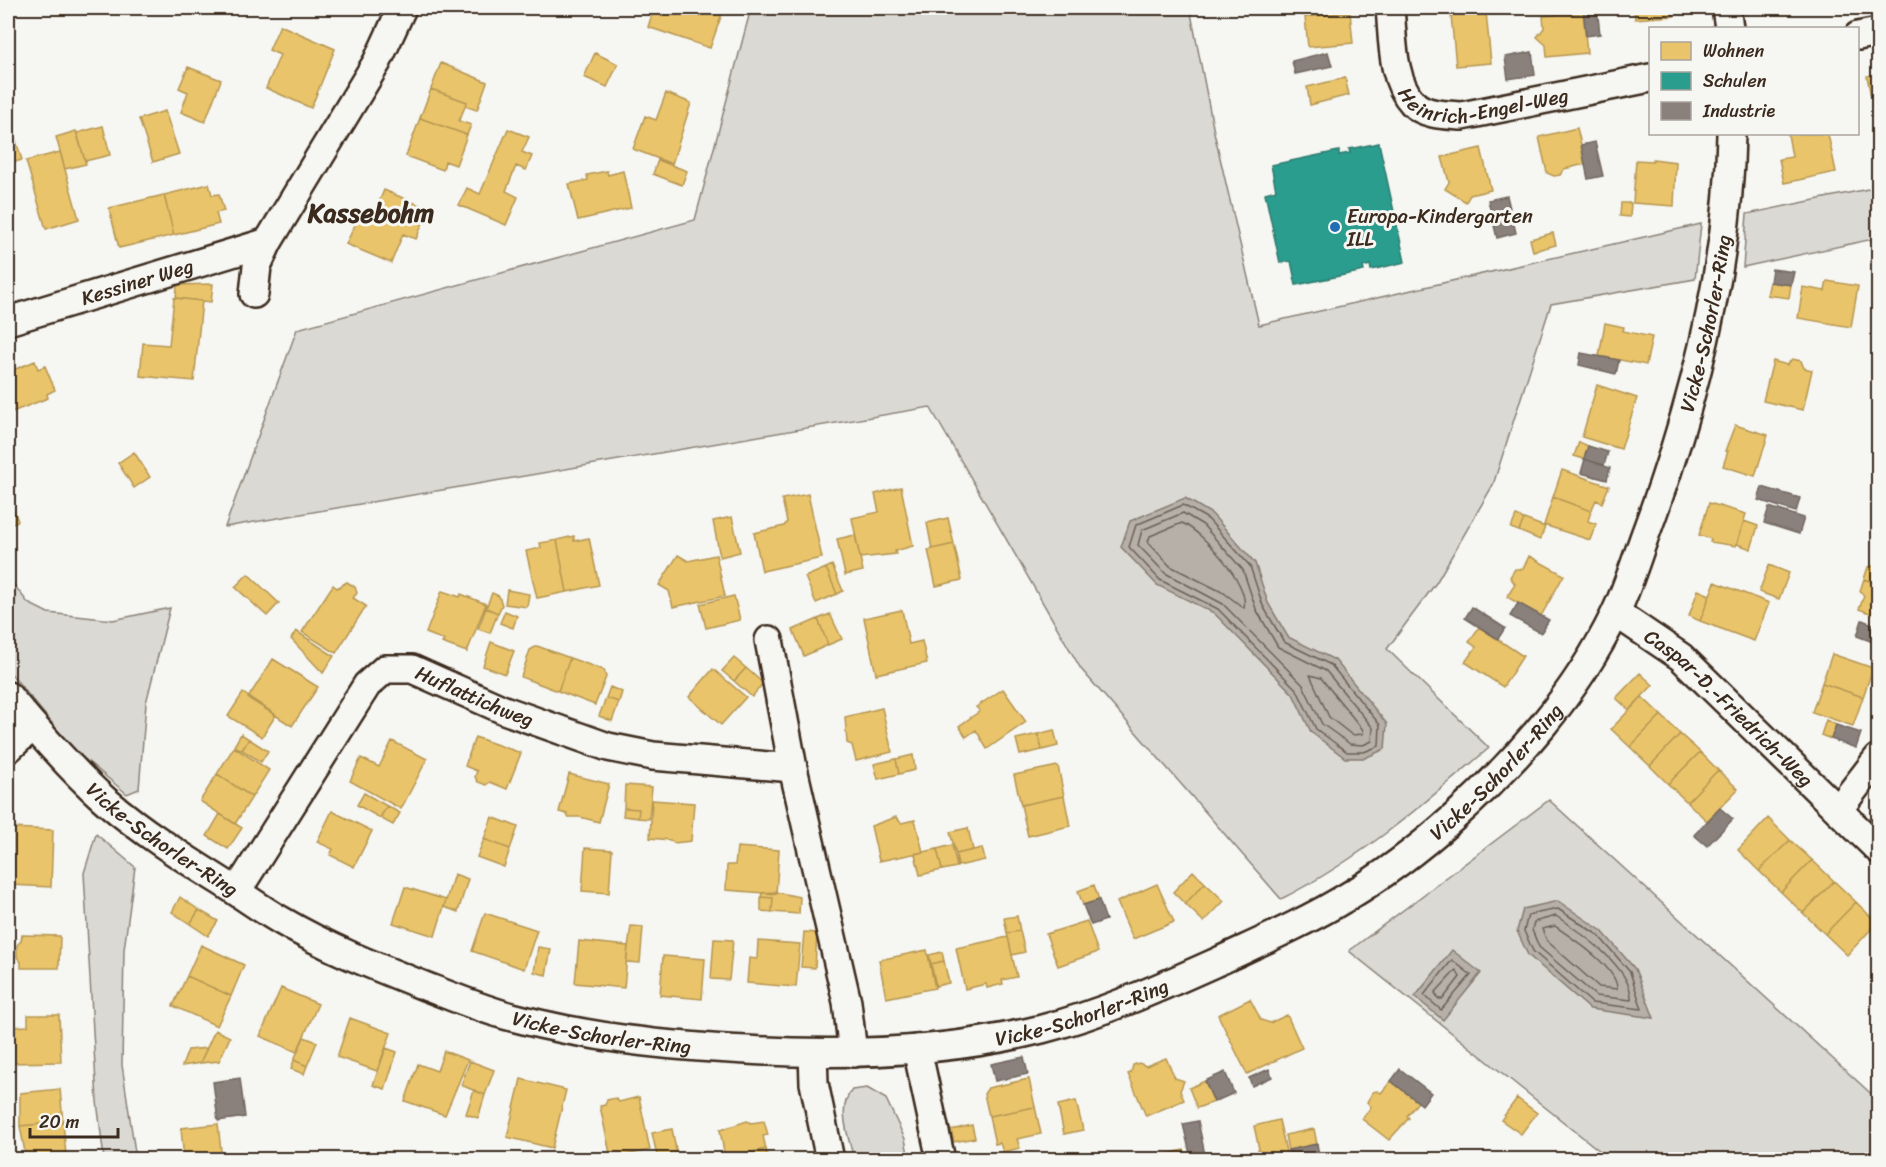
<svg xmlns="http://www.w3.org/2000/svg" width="1886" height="1167" viewBox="0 0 1886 1167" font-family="Sriracha,sans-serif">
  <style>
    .green { fill: #dad9d3; stroke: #8a8278; stroke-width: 1.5 }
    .water { fill: #b6b0a9; stroke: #857a71; stroke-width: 1.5 }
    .homes { fill: #e9c46a; stroke: #b59653; stroke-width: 1.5 }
    .schools { fill: #2a9d8f; stroke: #2f7a6d; stroke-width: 1.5 }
    .industry { fill: #8a817c; stroke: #726760; stroke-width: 1.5 }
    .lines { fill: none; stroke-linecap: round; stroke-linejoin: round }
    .shore { stroke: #6c6056; stroke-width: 1.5 }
    .minor-casing { stroke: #3b2a1e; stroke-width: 32 }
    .minor { stroke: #f6f6f2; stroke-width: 27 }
    .poi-dot { fill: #1f6fb2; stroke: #f6f6f2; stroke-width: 2 }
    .labels { text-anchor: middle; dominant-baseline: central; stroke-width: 6; stroke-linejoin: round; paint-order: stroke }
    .street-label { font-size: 20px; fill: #3b2a1e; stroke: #f6f6f2 }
    .poi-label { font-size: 20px; fill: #3b2a1e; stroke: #f6f6f2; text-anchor: start }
    .district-label { font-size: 26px; font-weight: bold; fill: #3b2a1e; stroke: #f6f6f2 }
  </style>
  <rect width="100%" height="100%" fill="#f6f6f2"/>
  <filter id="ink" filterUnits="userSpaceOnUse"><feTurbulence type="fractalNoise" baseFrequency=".0167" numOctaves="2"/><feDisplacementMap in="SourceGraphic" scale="12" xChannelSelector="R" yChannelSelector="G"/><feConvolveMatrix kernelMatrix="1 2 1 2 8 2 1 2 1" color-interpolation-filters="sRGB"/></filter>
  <g filter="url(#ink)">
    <!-- green -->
    <path class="green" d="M751 8H1190L1214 132 1259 325 1701 224 1695 279 1551 304 1493 485 1436 583 1387 649 1489 748C1423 805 1359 860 1281 899L1081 669 930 407 225 527 297 329 695 220Z
      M1878 187V238L1743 267 1747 214Z
      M8 577 28 603 48 613 113 620 170 608 146 703 139 789 127 794 74 750 8 670Z
      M1549 800 1878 1100V1159H1610L1349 951Z
      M96 834 135 867 124 950 122 1065 136 1159H104L97 1101 84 873Z
      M867 1088 886 1099 905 1139 909 1159H854C849 1138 836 1108 852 1090Z"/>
    <!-- water -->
    <path class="water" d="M1185 498 1212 514 1255 563 1268 603 1288 637 1335 660 1387 724 1385 749 1365 758H1345L1311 732 1293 694 1214 613 1157 585 1121 547 1130 521Z
      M1558 901 1602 931 1635 969 1654 1018 1590 1009 1528 955 1517 931 1523 909Z
      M1452 950 1481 973 1443 1020 1415 997Z"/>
    <!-- homes -->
    <path class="homes" d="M654 8H724L710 48 648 27Z
      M1304 8H1349L1350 12 1305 17Z
      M1561 8 1572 14 1583 12 1587 53 1547 57 1546 45 1537 37 1544 28 1543 16 1555 15Z
      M1634 8H1673L1674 16 1635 19Z
      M1350 12 1353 43 1308 47 1305 17Z
      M1486 12 1491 63 1456 66 1451 15Z
      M280 25 335 49 311 108 266 88 280 55 269 50Z
      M595 53 618 64 607 87 584 77Z
      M441 63 487 82 477 110 465 106 467 102 431 89Z
      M188 67 221 80 205 122 181 112 188 92 179 88Z
      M1878 74V111L1874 112 1867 76Z
      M1345 78 1349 95 1310 105 1307 87Z
      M431 89 467 102 459 121 471 125 467 135 420 118Z
      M666 93 691 103 672 164 633 149 645 116 656 120Z
      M165 111 179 154 153 162 139 119Z
      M420 118 467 135 456 165 445 161 443 170 406 156Z
      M103 126 110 155 85 161 77 133Z
      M1577 128 1587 169 1585 164 1564 169 1560 175 1554 176 1547 173 1539 137Z
      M508 129 529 137 522 152 532 156 526 170 516 166 506 191 518 197 506 225 459 205 467 188 480 194Z
      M76 131 86 164 65 169 56 137Z
      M1788 134H1828L1836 172 1784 183 1779 159 1792 157Z
      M15 138 22 160 8 164V140Z
      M1481 148 1491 190 1470 195 1466 202 1445 189 1449 182 1442 157Z
      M60 152 79 219 46 229 26 161Z
      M1653 159 1676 162 1674 206 1633 203 1636 160 1653 161Z
      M658 160 687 171 682 185 653 174Z
      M607 171 608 175 623 171 631 208 578 220 569 184 588 180 587 175Z
      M209 184 212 195 219 194 224 211 216 213 219 224 174 235 164 195Z
      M384 190 429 209 416 239 403 234 391 263 346 244 360 214 372 219Z
      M164 195 174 235 119 248 109 208Z
      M1621 203H1631L1630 217 1620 216Z
      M1553 233 1556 245 1533 251 1530 239Z
      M1827 281 1858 286 1851 327 1798 318 1803 287 1825 291Z
      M1770 282 1791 285 1789 298 1767 295Z
      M213 284 211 302 176 298 177 285Z
      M174 298 202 301 194 381 140 376 143 343 169 345Z
      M1605 323 1624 327 1623 331 1652 337 1646 365 1599 356Z
      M1792 359 1801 361 1804 368 1812 370 1803 410 1763 401 1773 361 1787 365Z
      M35 361 38 369 45 366 55 390 47 394 48 398 12 412 8 399V372Z
      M1597 385 1637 398 1621 449 1582 437Z
      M1735 425 1768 435 1755 476 1723 466 1728 451H1725Z
      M1579 442 1588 446 1584 459 1574 456Z
      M134 452 150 477 134 488 118 463Z
      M1562 470 1609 486 1602 503 1596 500 1591 511 1553 497Z
      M901 487 913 546 895 551 896 554 860 558 852 518 879 512 875 494Z
      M8 494 18 521 8 525Z
      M808 494 822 558 762 571 754 533 784 526 787 522 782 499Z
      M1553 497 1591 511 1588 521 1596 524 1590 540 1544 525Z
      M1709 503 1746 514 1736 546 1710 542 1711 539 1699 535Z
      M1516 516 1524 519 1519 531 1511 528Z
      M732 517 740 552 720 557 713 521Z
      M948 518 954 544 932 549 927 523Z
      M1524 519 1545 527 1540 540 1519 531Z
      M1744 521 1758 526 1751 549 1737 544Z
      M855 535 863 571 845 575 837 539Z
      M574 536V541L589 538 599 585 567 592 557 540Z
      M557 540 567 592 537 598 526 551 541 548 540 543Z
      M954 544 962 580 936 586 928 550Z
      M1878 552V584L1864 579 1868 567 1874 566Z
      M678 555 688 561 716 555 725 596 673 607 669 591 659 585Z
      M1529 556 1564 575 1541 616 1507 597 1515 584 1510 577 1515 569H1523Z
      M832 565 843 591 837 594 826 568Z
      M1769 565 1789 573 1779 599 1759 592Z
      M826 568 837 594 816 603 805 577Z
      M248 574 279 603 267 616 235 587Z
      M1864 579 1878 584V616L1859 609 1864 596 1860 591Z
      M347 582 355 587 357 593 353 598 366 606 336 653 302 632 333 585 337 588Z
      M1715 582 1769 603 1754 641 1700 621Z
      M507 590 529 594 527 607 505 604Z
      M1698 590 1710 595 1700 621 1689 616Z
      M442 591 460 597 461 594 486 604 467 652 442 643 444 640 426 633Z
      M492 593 499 596 502 605 498 613 486 608Z
      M734 596 740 620 706 628 700 604Z
      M486 608 498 613 490 633 478 629Z
      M902 610 909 644 922 641 927 663 876 674 864 618Z
      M505 611 517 616 513 628 500 623Z
      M830 614 842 639 828 645 818 619Z
      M818 619 828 645 804 656 793 630Z
      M1479 627 1523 656 1503 687 1465 662 1476 647 1469 642Z
      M296 631 334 656 323 673 291 639Z
      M491 642 514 651 505 674 483 666Z
      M537 646 570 658 558 691 521 677 530 650Z
      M1832 654 1873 668 1863 697 1822 683Z
      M570 658 604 670 606 677 595 705 558 691Z
      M734 658 746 668 734 681 722 671Z
      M273 659 318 687 292 726 248 698Z
      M746 668 763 683 752 697 734 681Z
      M713 669 746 697 721 725 689 697Z
      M1640 673 1653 685 1629 710 1616 698Z
      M1822 683 1863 697 1853 726 1812 712Z
      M610 687 622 692 619 702 606 698Z
      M1003 689 1026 722 987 749 976 730 966 737 959 726 980 711 976 707Z
      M243 693 276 715 262 737 228 716Z
      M1642 697 1661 715 1630 747 1611 729Z
      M606 698 619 702 612 721 599 716Z
      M882 708 892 752 856 761 852 745 847 743 845 717Z
      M1661 715 1680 734 1650 766 1630 747Z
      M1826 720 1836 725 1831 739 1821 735Z
      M1054 730 1058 746 1042 750 1038 734Z
      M241 734 249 739 242 750 234 746Z
      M1038 734 1042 750 1020 755 1016 739Z
      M1680 734 1700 752 1668 784 1650 766Z
      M475 737 521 753 507 789 490 782 486 785 478 782 475 777 477 771 465 766Z
      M249 739 268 751 261 762 242 750Z
      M392 741 427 759 401 809 350 781 361 758 379 767Z
      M234 747 269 770 252 797 217 774Z
      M1700 752 1718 770 1687 802 1668 784Z
      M913 755 915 770 899 774 896 759Z
      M896 759 899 774 878 779 874 764Z
      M1058 766 1064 796 1021 805 1014 775Z
      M1718 770 1738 789 1707 821 1687 802Z
      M217 774 252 797 235 824 200 801Z
      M569 774 609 784 599 822 580 817H568L567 814 559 812Z
      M625 785 652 787 649 819 638 818 639 809 624 808Z
      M364 793 387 806 380 818 357 805Z
      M1064 796 1070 826 1028 836 1021 805Z
      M652 800 694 803 691 841 674 843 670 840 650 838Z
      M387 806 400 813 393 825 380 818Z
      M624 808 639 809 638 818 623 816Z
      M332 811 372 831 354 867 330 855 333 849 317 842Z
      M220 814 242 828 228 849 207 836Z
      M492 817 518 827 510 849 484 839Z
      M896 817 901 823 915 820 923 852 879 861 871 826Z
      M1768 818 1790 840 1759 871 1738 850Z
      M11 828 53 830 51 887 10 885Z
      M968 828 973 850 956 854 950 832Z
      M484 839 510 849 504 867 477 857Z
      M1790 840 1812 860 1781 892 1759 871Z
      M952 845 957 867 942 870 937 849Z
      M737 847 779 850 776 894 726 890 727 865H735Z
      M585 848 612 850 609 893 582 891Z
      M982 848 985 860 958 866 956 854Z
      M937 849 942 870 920 875 915 854Z
      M1812 860 1834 881 1803 913 1781 892Z
      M1193 871 1205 883 1185 904 1173 892Z
      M454 874 468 879 458 912 444 907Z
      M1834 881 1856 902 1825 934 1803 913Z
      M1205 883 1224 901 1204 922 1185 904Z
      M1157 884 1174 922 1133 939 1117 902Z
      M1094 885 1099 900 1083 905 1078 891Z
      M405 887 446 900 435 936 393 923Z
      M776 892 800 897 799 914 772 912 773 898 761 897 762 893Z
      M180 897 199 910 190 924 172 912Z
      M761 897 773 898 772 912 761 911Z
      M1856 902 1877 923 1847 955 1825 934Z
      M199 910 218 921 208 936 190 924Z
      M485 913 537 930 524 969 472 951Z
      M1017 916 1020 931 1007 933 1004 918Z
      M1087 921 1098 952 1058 966 1046 934Z
      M631 926 643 927 640 963 626 962Z
      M1020 931 1025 952 1012 955 1007 933Z
      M804 932 817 933 815 968 801 967Z
      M22 935 60 936 59 968H21V962L17 957V945L21 941Z
      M1008 937 1017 977 1002 980 1003 984 987 988 986 984 965 989 956 948Z
      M714 939 733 940 729 980 711 979Z
      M579 941 628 946 624 988 575 983Z
      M758 941 800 944 796 987 747 983 749 958 757 959Z
      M201 945 244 965 231 996 187 976Z
      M538 947 551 949 546 975 534 972Z
      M927 950 935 988 886 998 879 960Z
      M942 952 944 961 931 964 929 955Z
      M663 956 705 959 702 999 660 995Z
      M944 961 949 983 936 986 931 964Z
      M187 976 231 996 217 1026 173 1006Z
      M281 988 318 1004 297 1052 260 1036Z
      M1250 999 1261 1020 1270 1023 1287 1015 1302 1048 1247 1074 1218 1015Z
      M28 1015H59L61 1062 8 1063V1027L28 1026Z
      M350 1018 391 1033 377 1071 337 1057Z
      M215 1030 230 1037 219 1061 200 1063Z
      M304 1037 317 1042 307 1066 294 1060Z
      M207 1048 200 1063 182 1066 188 1050Z
      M386 1048 397 1052 385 1089 373 1085Z
      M444 1051 468 1060 445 1115 405 1101 418 1064 437 1071Z
      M1166 1058 1175 1078 1184 1081 1180 1091 1184 1100 1146 1116 1128 1074 1131 1073 1133 1065 1139 1063 1146 1066Z
      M294 1060 307 1066 304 1074 291 1069Z
      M470 1061 494 1070 485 1095 461 1085Z
      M521 1079 566 1090 552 1148 507 1137Z
      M1029 1079 1035 1107 989 1116 984 1094 988 1088Z
      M1205 1081 1214 1102 1197 1108 1189 1088Z
      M1391 1081 1418 1102 1407 1116 1409 1118 1389 1140 1362 1119 1371 1107 1367 1102 1373 1092 1377 1091 1381 1093Z
      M60 1089 63 1122 20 1126V1093Z
      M474 1090 485 1095 478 1118 466 1114Z
      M639 1097 650 1150 611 1158 600 1106 605 1105 607 1100 616 1098 619 1102Z
      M1517 1098 1537 1113 1521 1134 1501 1120Z
      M1076 1101 1083 1130 1064 1134 1058 1105Z
      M1035 1107 1041 1134 1017 1139 1020 1148 1003 1152 1000 1143 995 1144 989 1116Z
      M1279 1120 1288 1160H1225L1256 1152 1259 1149 1254 1126Z
      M747 1121 751 1123 764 1121 768 1135 763 1136 766 1149 725 1158 720 1130Z
      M63 1122 66 1155 26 1158 20 1126Z
      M218 1124 222 1160H184L181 1128Z
      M972 1125 975 1138 954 1142 951 1130Z
      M672 1129 678 1160H658L652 1133Z
      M1314 1129 1317 1144 1288 1150 1285 1135Z
      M766 1149 768 1160H726L725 1158Z
      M1184 1150 1186 1160H1168L1167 1154Z"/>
    <!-- schools -->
    <path class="schools" d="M1379 143 1405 262 1371 270 1370 265 1363 267 1364 271 1296 285 1291 261 1280 263 1265 193 1276 190 1271 165 1339 151V155L1350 153 1349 149Z"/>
    <!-- industry -->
    <path class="industry" d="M1583 8H1597L1600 34 1586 36Z
      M1328 52 1332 66 1295 74 1292 61Z
      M1532 52 1535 75 1508 79 1505 57Z
      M1595 142 1603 176 1588 179 1581 145Z
      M1507 196 1516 233 1497 238 1488 200Z
      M1772 269 1794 272 1791 285 1770 282Z
      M1581 353 1619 360 1616 374 1579 365Z
      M1588 446 1608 452 1604 465 1584 459Z
      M1585 459 1610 468 1607 480 1581 473Z
      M1762 487 1800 498 1796 512 1758 500Z
      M1769 507 1804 518 1799 534 1764 523Z
      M1518 603 1549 620 1541 633 1510 616Z
      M1472 607 1505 628 1498 639 1465 618Z
      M1862 620 1878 626V644L1857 636Z
      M1836 725 1861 733 1856 748 1831 739Z
      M1720 808 1733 819 1707 846 1694 835Z
      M1099 900 1106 920 1091 925 1083 905Z
      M1024 1057 1028 1074 995 1081 991 1064Z
      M1269 1069 1272 1077 1252 1086 1249 1078Z
      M1400 1069 1431 1093 1422 1105 1391 1081Z
      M1225 1072 1234 1093 1214 1102 1205 1081Z
      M240 1078 245 1117 218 1121 213 1082Z
      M1198 1121 1205 1155 1191 1158 1183 1124Z
      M1317 1144 1320 1160H1291L1288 1150Z"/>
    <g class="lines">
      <!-- shore -->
      <path class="shore" d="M1183 505 1208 519 1250 566 1263 606 1284 642 1331 665 1380 725 1379 746 1364 752H1347L1316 729 1297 690 1218 609 1160 580 1129 547 1136 525Z
        M1183 513 1203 525 1243 570 1256 609 1278 647 1326 671 1373 728 1372 741 1363 745 1350 744 1322 724 1303 685 1223 604 1165 573 1138 545 1142 530Z
        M1182 523C1204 533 1249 583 1244 608L1224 593 1170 566 1148 542 1150 536Z
        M1310 675 1321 678 1363 730V734L1352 735 1329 717Z
        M1558 909 1598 935 1630 972 1642 1009 1592 1003 1533 951 1524 931 1528 915Z
        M1556 916C1580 932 1633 968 1631 1000L1596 996 1539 947 1532 930 1534 922Z
        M1555 926C1571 937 1618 968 1617 989L1599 987 1547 941 1542 929Z
        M1452 960 1471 975 1441 1010 1424 995Z
        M1456 970 1460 977 1443 999H1439L1435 993Z"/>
      <!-- minor casing -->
      <g class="minor-casing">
        <g id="minor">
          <path id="s1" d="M1390 8C1393 38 1391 79 1413 103 1424 115 1446 115 1462 116L1650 78"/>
          <path d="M1726 8 1729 28"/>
          <path d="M1858 36 1878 32"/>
          <path d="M254 294 257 266 268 242 377 62 402 8"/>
          <path id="s2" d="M8 321 268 242"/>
          <path id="s3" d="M1616 613 1681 657 1878 849"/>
          <path d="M769 640 793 768 847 1002 853 1053"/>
          <path id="s4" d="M8 696C38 732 70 769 105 800 141 831 182 857 222 882 242 895 261 909 282 921 326 947 374 966 422 985 451 996 481 1009 512 1017 589 1038 667 1046 747 1050 845 1056 946 1053 1042 1029 1104 1013 1161 987 1219 961 1262 941 1306 922 1347 897 1418 855 1490 789 1543 725 1570 692 1595 655 1614 616 1628 588 1637 556 1648 527 1694 402 1729 268 1731 134"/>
          <path d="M8 749 33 726"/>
          <path d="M1838 810 1878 758"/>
          <path id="s5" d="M237 891 367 685 385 669H412L504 710 608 747 653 756 793 768"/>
          <path d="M917 1049 941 1160"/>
          <path d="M813 1053 814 1083 830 1160"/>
        </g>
      </g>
      <!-- minor -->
      <use href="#minor" class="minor"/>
    </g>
  </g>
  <!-- markers -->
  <circle class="poi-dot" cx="1335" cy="227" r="6"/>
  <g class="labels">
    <!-- street labels -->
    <g class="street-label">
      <text stroke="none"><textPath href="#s1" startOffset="171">Heinrich-Engel-Weg</textPath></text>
      <text stroke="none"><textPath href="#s2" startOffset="135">Kessiner Weg</textPath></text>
      <text stroke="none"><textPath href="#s4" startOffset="2174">Vicke-Schorler-Ring</textPath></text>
      <text stroke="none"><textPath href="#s5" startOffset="363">Huflattichweg</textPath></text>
      <text stroke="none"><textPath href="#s3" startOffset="148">Caspar-D.-Friedrich-Weg</textPath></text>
      <text stroke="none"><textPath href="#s4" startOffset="1670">Vicke-Schorler-Ring</textPath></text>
      <text stroke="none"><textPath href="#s4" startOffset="212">Vicke-Schorler-Ring</textPath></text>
      <text stroke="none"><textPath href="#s4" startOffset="1184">Vicke-Schorler-Ring</textPath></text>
      <text stroke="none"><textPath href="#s4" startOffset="698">Vicke-Schorler-Ring</textPath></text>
    </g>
    <!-- poi labels -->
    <g class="poi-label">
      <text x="1347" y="216">Europa-Kindergarten<tspan x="1347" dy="23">ILL</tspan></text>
    </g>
    <!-- district labels -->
    <g class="district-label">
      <text x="371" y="213">Kassebohm</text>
    </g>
  </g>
  <!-- margin -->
  <rect width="1886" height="1167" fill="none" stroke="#f6f6f2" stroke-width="30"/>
  <rect x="15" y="15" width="1856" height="1137" fill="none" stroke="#3b2a1e" stroke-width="2" filter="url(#ink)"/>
  <!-- legend -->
  <rect x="1649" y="27" width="210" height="108" fill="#f6f6f2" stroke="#aba49d" stroke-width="1.5"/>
  <rect x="1661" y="42" width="30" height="18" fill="#e9c46a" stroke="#aba49d" stroke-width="1.5"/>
  <text x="1703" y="57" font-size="18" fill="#3b2a1e">Wohnen</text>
  <rect x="1661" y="72" width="30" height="18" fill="#2a9d8f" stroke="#aba49d" stroke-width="1.5"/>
  <text x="1703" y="87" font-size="18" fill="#3b2a1e">Schulen</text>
  <rect x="1661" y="102" width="30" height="18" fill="#8a817c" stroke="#aba49d" stroke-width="1.5"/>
  <text x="1703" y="117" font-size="18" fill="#3b2a1e">Industrie</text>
  <!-- scale -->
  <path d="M30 1128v9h88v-9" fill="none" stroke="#3b2a1e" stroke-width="3"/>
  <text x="39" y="1128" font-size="18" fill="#3b2a1e" stroke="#f6f6f2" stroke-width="4.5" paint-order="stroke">20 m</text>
</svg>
